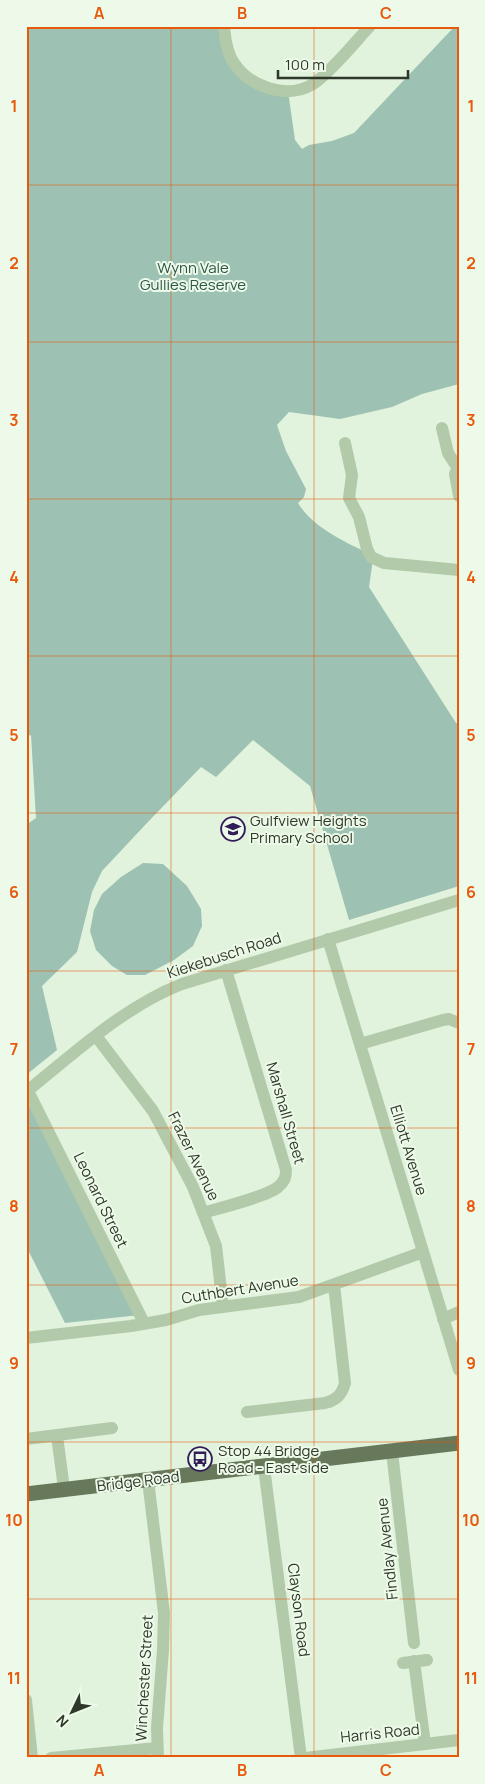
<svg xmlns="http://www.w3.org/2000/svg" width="485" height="1784" viewBox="0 0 485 1784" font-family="Manrope,sans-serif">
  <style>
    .green { fill: #9dc1b2 }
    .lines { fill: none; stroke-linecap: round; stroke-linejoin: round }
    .minor { stroke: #b2caa9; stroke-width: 12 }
    .major { stroke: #67795a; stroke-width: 15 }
    .grid { fill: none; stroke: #e8590c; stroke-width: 1; stroke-opacity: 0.55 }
    .labels { text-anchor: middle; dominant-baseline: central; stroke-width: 4; stroke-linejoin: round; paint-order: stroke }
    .park-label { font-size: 15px; fill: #2c5546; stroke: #edfae9 }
    .poi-label { font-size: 15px; fill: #2f3729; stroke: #edfae9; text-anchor: start }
    .street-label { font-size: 15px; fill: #2f3729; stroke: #edfae9 }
    .neatline { fill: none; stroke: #e8590c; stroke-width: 2 }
    .grid-label { font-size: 16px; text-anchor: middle; font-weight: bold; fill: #e8590c }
  </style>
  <rect width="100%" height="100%" fill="#e1f2dd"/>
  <!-- green -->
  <path class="green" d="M26 26H224L239 69 288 91 295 140 302 149 309 145 332 141 354 133 455 26H459V384L422 394 392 407 340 419 289 412 277 425 286 451 306 489 304 497 298 503C312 527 345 542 368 553L373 559 369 587 456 723 459 724V886L349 920 310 786 253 740 216 777 201 767 146 824 102 871 92 892 77 952 42 986 57 1050 26 1075V825L36 818 31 735 26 737Z
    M143 863 163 864 187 886 201 909 202 926 193 946 174 960 145 975H127L112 966 96 950 90 931 94 910 102 894 121 877Z
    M26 1092 140 1315 65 1323 26 1246Z"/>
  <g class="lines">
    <!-- minor -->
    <path class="minor" d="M224 26C225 39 227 53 234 63 250 87 287 100 313 84 330 73 355 42 370 26
      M442 428 448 453 457 467
      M345 443 352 475 349 498 359 517 367 549 371 557 384 563 459 570
      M459 465 455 474 459 496
      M328 939 459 1370
      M96 1036 153 1111 193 1187 216 1246 223 1307
      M360 1044 443 1020 449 1019 459 1023
      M28 1091 144 1323
      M26 1092C75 1053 123 1007 182 984L459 900
      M203 1213C220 1208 268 1196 278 1187 284 1182 286 1178 286 1170L226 970
      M443 1319 459 1312
      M26 1338 131 1326 166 1320 199 1310 299 1297 423 1252
      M247 1412 325 1403C337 1400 342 1394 345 1383L334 1285
      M57 1436 63 1481
      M26 1439 112 1428
      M392 1452 414 1643
      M264 1467 301 1758
      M148 1480 164 1613 163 1650 157 1728 158 1758
      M414 1661 425 1744
      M403 1663 427 1660
      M26 1700 32 1758
      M51 1758 157 1748
      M305 1758 459 1740"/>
    <!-- major -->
    <path class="major" d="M26 1494 459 1443"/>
  </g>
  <!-- grid -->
  <path class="grid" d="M171 26V1758M314 26V1758M26 185H459M26 342H459M26 499H459M26 656H459M26 813H459M26 971H459M26 1128H459M26 1285H459M26 1442H459M26 1599H459"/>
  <!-- icons -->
  <defs>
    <g id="school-ring" transform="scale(1.25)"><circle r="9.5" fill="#edfae9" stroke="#311e59" stroke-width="1.5"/><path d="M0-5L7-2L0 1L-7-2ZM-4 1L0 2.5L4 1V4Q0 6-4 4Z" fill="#311e59"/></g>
    <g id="bus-ring" transform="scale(1.25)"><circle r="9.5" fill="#edfae9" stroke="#311e59" stroke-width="1.5"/><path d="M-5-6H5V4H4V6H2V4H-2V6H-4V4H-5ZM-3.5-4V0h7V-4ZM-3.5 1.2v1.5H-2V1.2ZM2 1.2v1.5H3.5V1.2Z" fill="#311e59"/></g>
  </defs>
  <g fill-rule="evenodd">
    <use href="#school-ring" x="233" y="829"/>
    <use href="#bus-ring" x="200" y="1459"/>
  </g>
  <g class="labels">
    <!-- park labels -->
    <g class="park-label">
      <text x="193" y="267">Wynn Vale<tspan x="193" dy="17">Gullies Reserve</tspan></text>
    </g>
    <!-- poi labels -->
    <g class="poi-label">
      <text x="250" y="820">Gulfview Heights<tspan x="250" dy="17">Primary School</tspan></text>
      <text x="218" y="1450">Stop 44 Bridge<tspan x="218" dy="17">Road - East side</tspan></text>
    </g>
    <!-- street labels -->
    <g class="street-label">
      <text transform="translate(224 955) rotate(-18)">Kiekebusch Road</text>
      <text transform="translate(286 1113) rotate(74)">Marshall Street</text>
      <text transform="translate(409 1150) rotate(73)">Elliott Avenue</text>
      <text transform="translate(194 1156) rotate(64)">Frazer Avenue</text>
      <text transform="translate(101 1200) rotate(64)">Leonard Street</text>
      <text transform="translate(240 1289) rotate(-9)">Cuthbert Avenue</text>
      <text transform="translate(138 1481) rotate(-7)">Bridge Road</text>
      <text transform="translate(387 1549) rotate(-96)">Findlay Avenue</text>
      <text transform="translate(299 1610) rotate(83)">Clayson Road</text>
      <text transform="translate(144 1678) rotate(-87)">Winchester Street</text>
      <text transform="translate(380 1733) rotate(-6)">Harris Road</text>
    </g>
  </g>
  <!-- border -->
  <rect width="485" height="1784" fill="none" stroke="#edfae9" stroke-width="55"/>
  <!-- north arrow -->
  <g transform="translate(72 1712) rotate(227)" stroke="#edfae9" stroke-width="4" paint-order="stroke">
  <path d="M0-4L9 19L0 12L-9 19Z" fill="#2f3729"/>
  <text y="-8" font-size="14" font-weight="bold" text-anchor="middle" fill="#2f3729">N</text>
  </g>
  <!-- scale -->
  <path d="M278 70v8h130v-8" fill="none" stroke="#2f3729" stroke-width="2.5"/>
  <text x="285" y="70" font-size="15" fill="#2f3729" stroke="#edfae9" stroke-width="4" paint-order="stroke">100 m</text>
  <rect x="28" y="28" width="430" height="1728" class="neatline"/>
  <g class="grid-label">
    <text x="99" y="19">A</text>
    <text x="242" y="19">B</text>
    <text x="386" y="19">C</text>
    <text x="14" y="112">1</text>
    <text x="471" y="112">1</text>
    <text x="14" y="269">2</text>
    <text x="471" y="269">2</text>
    <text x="14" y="426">3</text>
    <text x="471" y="426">3</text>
    <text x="14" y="583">4</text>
    <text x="471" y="583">4</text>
    <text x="14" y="741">5</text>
    <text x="471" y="741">5</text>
    <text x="14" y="898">6</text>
    <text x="471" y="898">6</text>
    <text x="14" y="1055">7</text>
    <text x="471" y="1055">7</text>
    <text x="14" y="1212">8</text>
    <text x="471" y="1212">8</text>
    <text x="14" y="1369">9</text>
    <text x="471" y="1369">9</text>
    <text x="14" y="1526">10</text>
    <text x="471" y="1526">10</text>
    <text x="14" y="1684">11</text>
    <text x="471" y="1684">11</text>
    <text x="99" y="1776">A</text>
    <text x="242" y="1776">B</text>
    <text x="386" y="1776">C</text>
  </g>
</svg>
